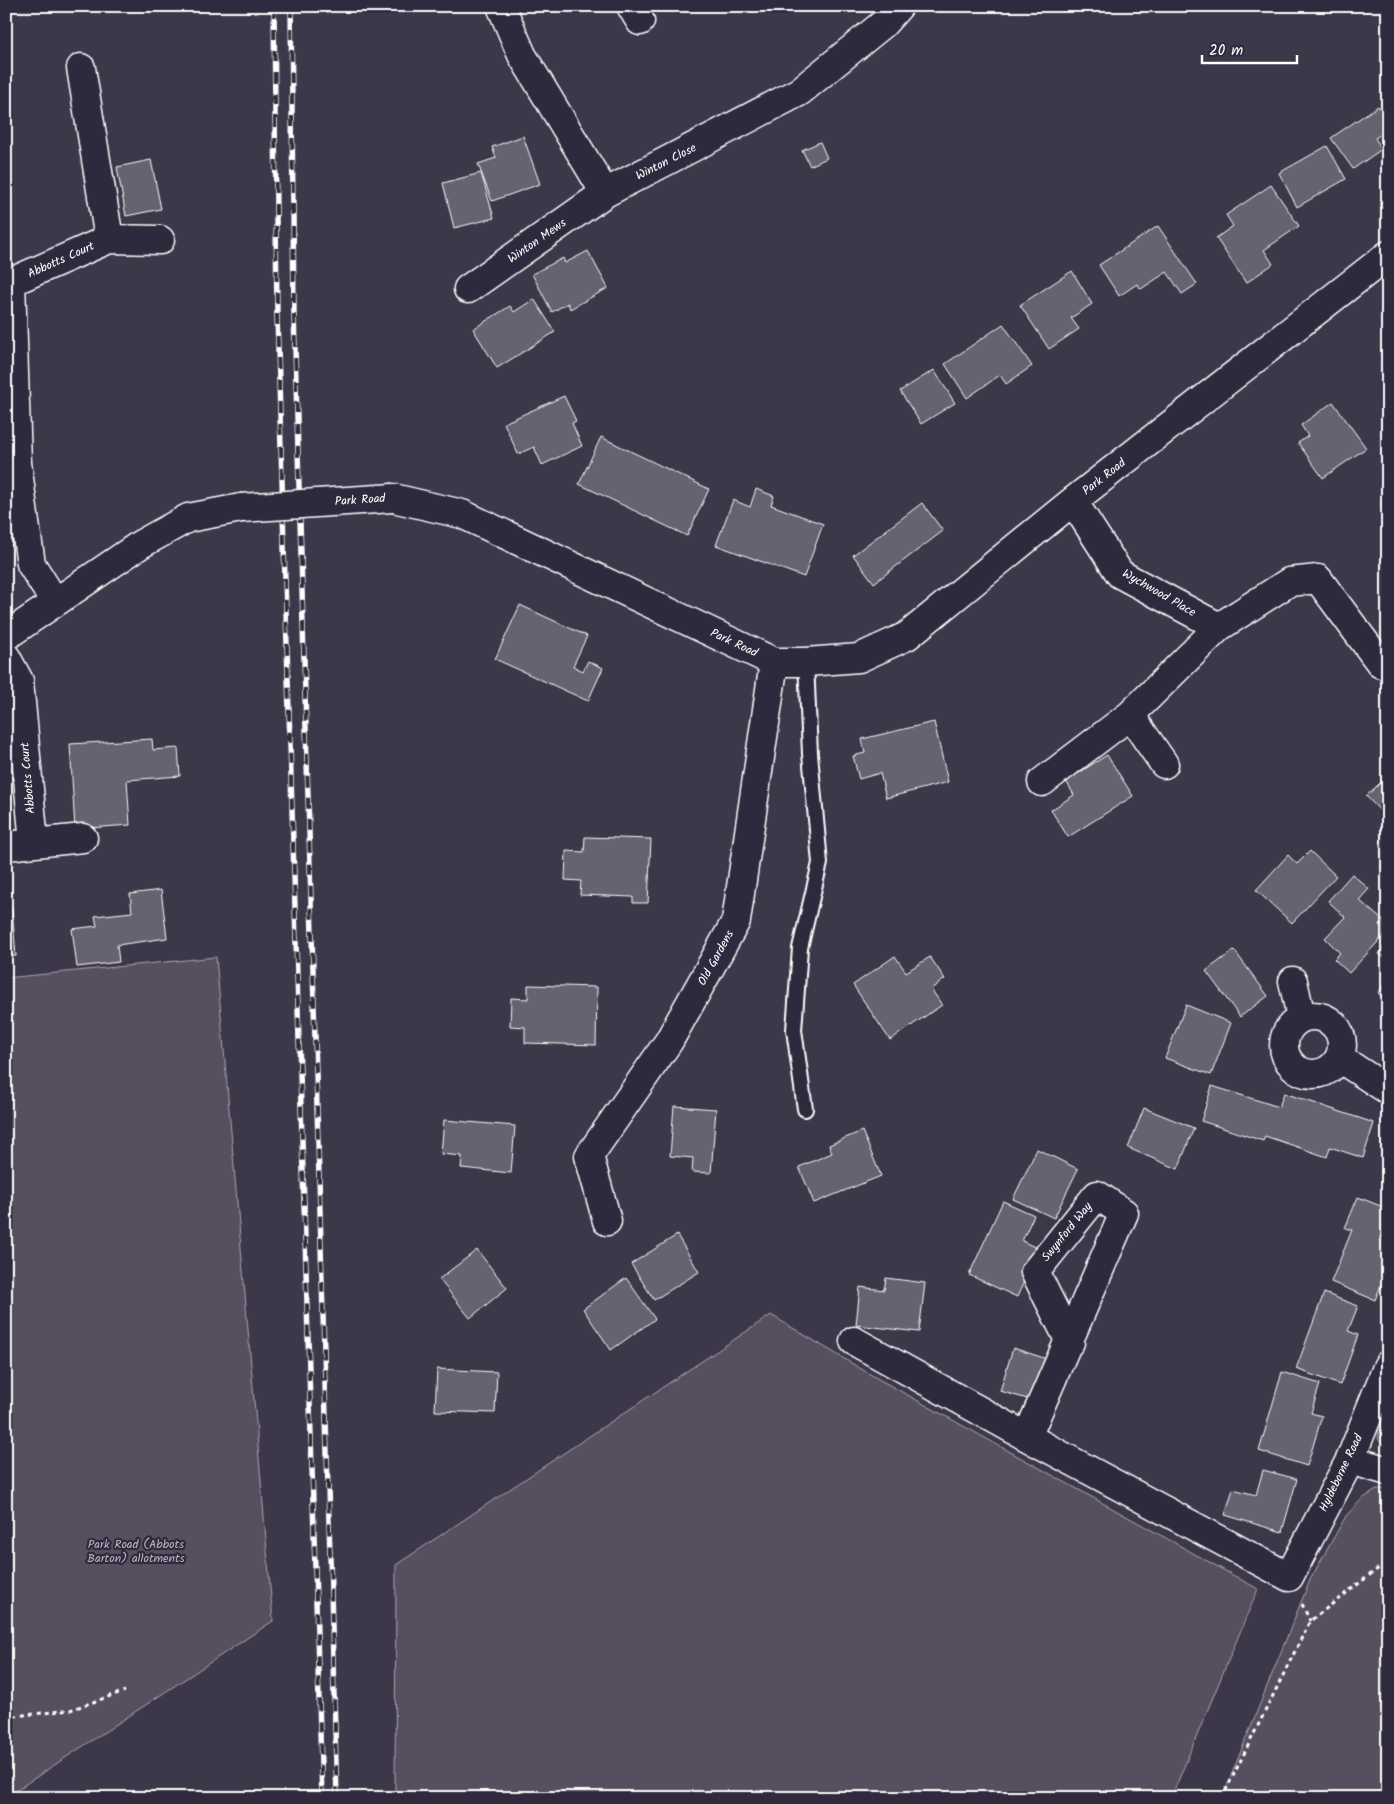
<svg xmlns="http://www.w3.org/2000/svg" width="1394" height="1804" viewBox="0 0 1394 1804" font-family="Kalam,sans-serif">
  <style>
    .green { fill: #555060; stroke: #aaa8b0 }
    .building { fill: #666270; stroke: #fff }
    .lines { fill: none; stroke-linecap: round; stroke-linejoin: round }
    .lane-casing { stroke: #fff; stroke-width: 18 }
    .street-casing { stroke: #fff; stroke-width: 31 }
    .path { stroke: #fff; stroke-width: 3; stroke-dasharray: 4 4; stroke-linecap: butt }
    .lane { stroke: #2f2a3d; stroke-width: 14 }
    .street { stroke: #2f2a3d; stroke-width: 28 }
    .rail-casing { stroke: #fff; stroke-width: 5.5 }
    .rail { stroke: #2f2a3d; stroke-width: 4; stroke-dasharray: 11; stroke-linecap: butt }
    .street-bridge-casing { stroke: #fff; stroke-width: 31; stroke-linecap: butt }
    .street-bridge { stroke: #2f2a3d; stroke-width: 28 }
    .labels { text-anchor: middle; dominant-baseline: central; stroke-width: 4.5; stroke-linejoin: round; paint-order: stroke }
    .street-label { font-size: 12px; fill: #fff; stroke: #2f2a3d }
    .park-label { font-size: 12px; fill: #bbb9bf; stroke: #2f2a3d }
  </style>
  <rect width="100%" height="100%" fill="#3c3749"/>
  <filter id="ink" filterUnits="userSpaceOnUse"><feTurbulence type="fractalNoise" baseFrequency=".02" numOctaves="2"/><feDisplacementMap in="SourceGraphic" scale="10" xChannelSelector="R" yChannelSelector="G"/><feConvolveMatrix kernelMatrix="1 2 1 2 8 2 1 2 1" color-interpolation-filters="sRGB"/></filter>
  <g filter="url(#ink)">
    <!-- green -->
    <path class="green" d="M216 957 273 1621 6 1797V978Z
      M771 1315 873 1376 1258 1589 1171 1798H395L396 1565Z
      M1388 1395V1450L1378 1439 1380 1412Z
      M1378 1489H1388V1798H1222L1310 1580 1346 1516 1362 1499Z"/>
    <!-- building -->
    <path class="building" d="M1378 106 1388 119V130L1375 138 1382 149 1353 169 1331 138Z
      M523 136 540 184 492 201 478 164 496 158 492 147Z
      M820 142 827 158 810 166 802 150Z
      M1327 146 1346 179 1297 207 1279 173Z
      M151 160 161 209 126 216 117 167Z
      M481 173 494 218 454 228 443 183Z
      M1271 185 1299 226 1264 250 1273 264 1246 283 1216 238 1233 226 1226 215Z
      M1158 226 1197 284 1182 294 1167 272 1141 289 1137 284 1119 296 1099 265Z
      M588 251 608 288 570 309 568 303 552 312 532 274 563 258 565 263Z
      M1072 271 1092 304 1071 318 1079 329 1049 349 1020 305Z
      M534 299 555 332 497 368 473 329 510 306 514 312Z
      M1003 324 1032 366 1006 384 1000 375 967 398 945 364Z
      M934 370 955 403 921 424 900 391Z
      M564 396 576 421 572 423 582 446 542 465 534 447 518 454 504 423Z
      M1333 402 1366 448 1323 478 1298 443 1308 436 1301 425Z
      M601 437 709 489 687 536 579 484Z
      M756 489 774 496 771 505 823 524 804 577 716 545 733 500 750 507Z
      M922 503 943 531 874 583 853 555Z
      M520 605 587 636 573 666 583 671 588 661 603 668 588 701 495 659Z
      M934 722 948 782 886 798 880 773 859 779 853 756 865 753 862 739Z
      M152 739 153 750 178 748 180 776 127 780 130 825 75 829 70 744Z
      M1107 755 1133 796 1068 837 1051 810 1074 795 1066 781Z
      M1388 776V819L1366 796Z
      M585 837 651 839 648 903H633V897L580 895 581 881 565 880 566 851 584 852Z
      M1310 851 1336 876 1292 923 1256 890 1288 855 1297 864Z
      M1352 874 1369 889 1359 900 1388 925V931L1349 973 1334 959 1340 953 1325 938 1345 917 1328 901Z
      M161 890 167 938 117 945 119 962 77 967 72 929 97 926 95 916 132 912 130 894Z
      M6 909H12L16 956 6 957Z
      M1388 941V960L1379 954Z
      M1234 950 1268 996 1240 1017 1206 971Z
      M895 956 906 972 930 957 945 979 931 989 942 1005 890 1040 853 985Z
      M1388 980V1000L1378 993Z
      M528 985 597 987 596 1045 525 1043V1027L510 1026 511 998 528 999Z
      M1186 1005 1231 1023 1211 1075 1165 1058Z
      M1212 1086 1279 1107 1284 1093 1374 1123 1363 1158 1330 1147 1327 1157 1265 1136 1263 1141 1201 1121Z
      M674 1106 716 1109 711 1173 692 1172 693 1158 670 1156Z
      M1144 1108 1194 1128 1178 1169 1128 1148Z
      M444 1120 515 1126 511 1173 461 1168 462 1156 441 1154Z
      M862 1131 881 1176 814 1203 799 1167 832 1153 829 1145Z
      M1388 1142V1158L1382 1155Z
      M1037 1149 1078 1169 1054 1218 1013 1199Z
      M1388 1170V1186L1382 1183Z
      M1358 1197 1388 1209V1222L1382 1237 1388 1239V1268L1375 1300 1331 1282 1352 1230 1345 1228Z
      M1003 1201 1034 1215 1022 1241 1039 1249 1017 1297 969 1275Z
      M677 1235 699 1272 654 1300 631 1264Z
      M477 1250 507 1288 470 1318 439 1279Z
      M626 1278 655 1319 611 1350 583 1309Z
      M886 1278 925 1283 919 1332 856 1325 860 1287 884 1290Z
      M1324 1293 1358 1306 1348 1331 1358 1335 1340 1385 1296 1369Z
      M1013 1348 1047 1359 1034 1401 1000 1391Z
      M437 1369 497 1372 495 1413 435 1411Z
      M1282 1372 1320 1384 1311 1413 1322 1416 1307 1466 1259 1451Z
      M1263 1470 1297 1479 1282 1532 1225 1515 1233 1489 1256 1495Z"/>
    <g class="lines">
      <!-- lane casing -->
      <g class="lane-casing">
        <path id="lane" d="M805 1109 794 1030 800 948 820 863 810 754 806 662"/>
      </g>
      <!-- street casing -->
      <g class="street-casing">
        <path id="street" d="M501 6 522 55 605 193
          M631 6 640 21
          M81 68 109 239
          M468 289 605 193 799 92 883 24 899 6
          M393 498 462 514 774 662H806L859 658 907 636 1073 501 1388 255
          M1073 501 1120 574 1219 627
          M55 602 31 564 24 516 17 463 11 282 109 239 160 240
          M6 636 141 544 188 518 241 508
          M6 657 19 681 34 843
          M1130 715 1164 764
          M1042 782 1130 715 1219 627 1289 582 1318 579 1381 664
          M6 846 83 838
          M1293 981 1301 1017
          M1284 1045a29 29 0 1 1 58 0a29 29 0 1 1-58 0Z
          M1339 1058 1388 1090
          M607 1221 589 1156 669 1041 736 921 774 662
          M854 1341 1027 1437 1289 1577 1350 1460 1388 1365
          M1027 1437 1124 1213 1097 1195 1035 1272 1070 1342
          M1350 1460 1388 1471"/>
      </g>
      <!-- path -->
      <path class="path" d="M1302 1604 1310 1621
        M6 1717 70 1710 125 1691
        M1222 1798 1310 1621 1388 1561"/>
      <!-- lane -->
      <use href="#lane" class="lane"/>
      <!-- street -->
      <use href="#street" class="street"/>
      <!-- rail casing -->
      <g class="rail-casing">
        <path id="rail" d="M274 6 277 315 322 1798
          M291 6 294 313 337 1798"/>
      </g>
      <!-- rail -->
      <use href="#rail" class="rail"/>
      <!-- street-bridge casing -->
      <g class="street-bridge-casing">
        <path id="street-bridge" d="M241 508 393 498"/>
      </g>
      <!-- street-bridge -->
      <use href="#street-bridge" class="street-bridge"/>
    </g>
  </g>
  <g class="labels">
    <!-- street labels -->
    <g class="street-label">
      <text transform="translate(666 162) rotate(-27)">Winton Close</text>
      <text transform="translate(537 241) rotate(-35)">Winton Mews</text>
      <text transform="translate(61 260) rotate(-24)">Abbotts Court</text>
      <text transform="translate(1104 477) rotate(-38)">Park Road</text>
      <text transform="translate(360 500) rotate(-4)">Park Road</text>
      <text transform="translate(1159 593) rotate(30)">Wychwood Place</text>
      <text transform="translate(734 643) rotate(25)">Park Road</text>
      <text transform="translate(28 778) rotate(-95)">Abbotts Court</text>
      <text transform="translate(716 958) rotate(-61)">Old Gardens</text>
      <text transform="translate(1067 1232) rotate(-51)">Swynford Way</text>
      <text transform="translate(1341 1473) rotate(-64)">Hyldeborne Road</text>
    </g>
    <!-- park labels -->
    <g class="park-label">
      <text x="136" y="1544">Park Road (Abbots<tspan x="136" dy="14">Barton) allotments</tspan></text>
    </g>
  </g>
  <!-- margin -->
  <rect width="1394" height="1804" fill="none" stroke="#2f2a3d" stroke-width="25"/>
  <rect x="12" y="12" width="1369" height="1779" fill="none" stroke="#fff" stroke-width="2" filter="url(#ink)"/>
  <!-- scale -->
  <path d="M1202 55v8h95v-8" fill="none" stroke="#ffffff" stroke-width="2.5"/>
  <text x="1209" y="55" font-size="15" fill="#ffffff" stroke="#2f2a3d" stroke-width="4" paint-order="stroke">20 m</text>
</svg>
